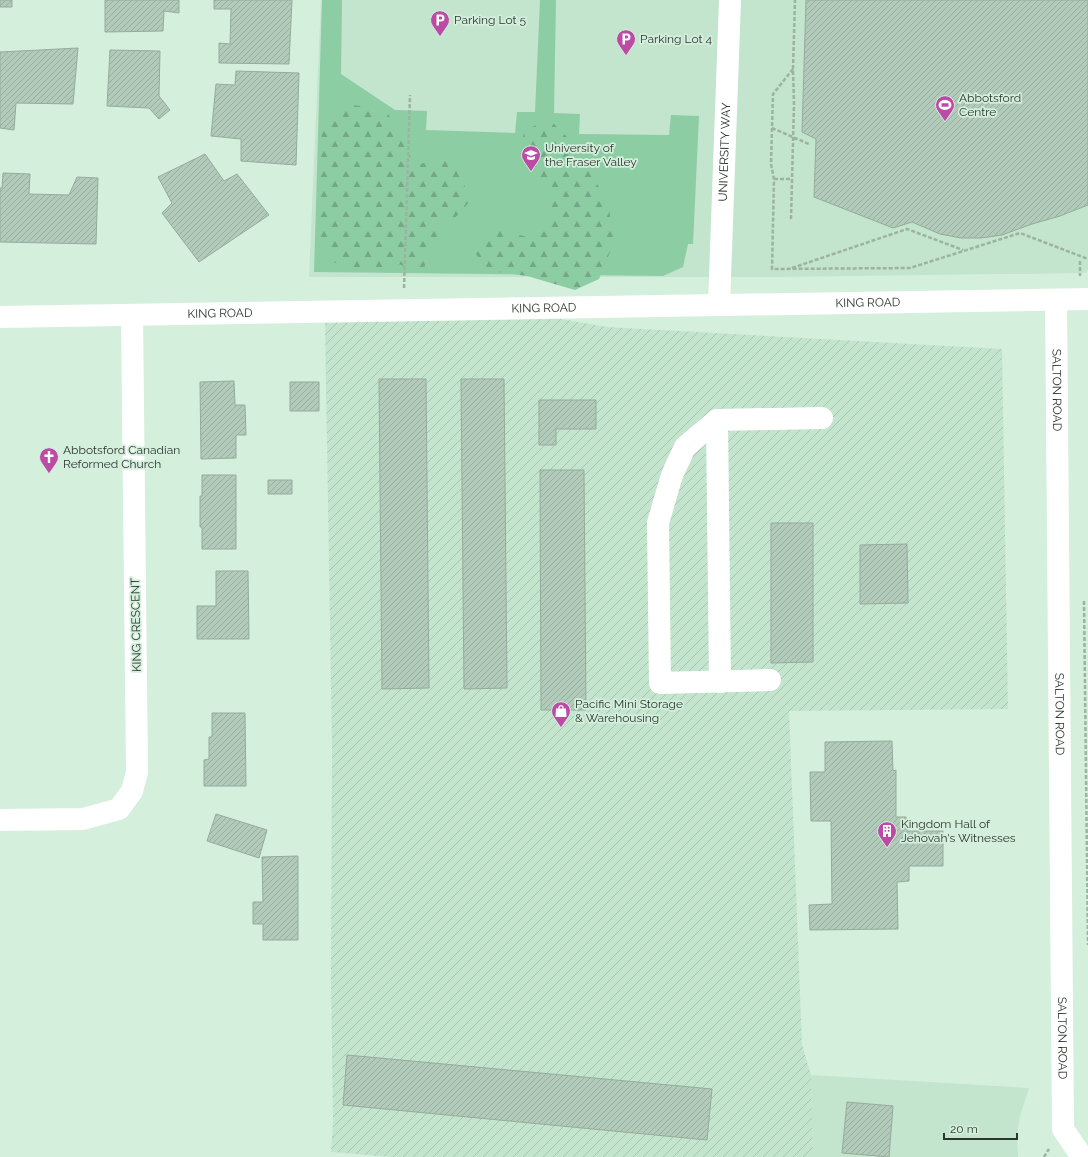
<svg xmlns="http://www.w3.org/2000/svg" width="1088" height="1157" viewBox="0 0 1088 1157" font-family="Raleway,sans-serif">
  <style>
    .built { fill: #c3e4cd }
    .industrial { fill: url(#industrial-furrows) }
    .grass { fill: #8dcda4 }
    .forest { fill: url(#forest-firs) }
    .building { fill: url(#building-hatch); stroke: #94ac9b }
    .lines { fill: none; stroke-linecap: round; stroke-linejoin: round }
    .path { stroke: #9db2a3; stroke-width: 2.5; stroke-dasharray: 4 2; stroke-linecap: butt }
    .minor { stroke: #fff; stroke-width: 22 }
    .labels { text-anchor: middle; dominant-baseline: central; stroke-width: 3.5; stroke-linejoin: round; paint-order: stroke }
    .poi-label { font-size: 12px; fill: #2b352e; stroke: #d5efdd; text-anchor: start }
    .street-label { font-size: 12px; fill: #2b352e; stroke: #d5efdd }
  </style>
  <defs>
    <pattern id="industrial-furrows" width="10" height="10" patternUnits="userSpaceOnUse"><rect width="10" height="10" fill="#c3e4cd"/><path d="M-1 1l2-2M0 10L10 0M9 11l2-2" fill="none" stroke="#a8c4b0"/></pattern>
    <pattern id="forest-firs" width="22" height="20" patternUnits="userSpaceOnUse"><rect width="22" height="20" fill="#8dcda4"/><path d="M5 1l3.5 6h-7zM16 11l3.5 6h-7z" fill="#73a786"/></pattern>
    <pattern id="building-hatch" width="6" height="6" patternUnits="userSpaceOnUse"><rect width="6" height="6" fill="#b1cab9"/><path d="M-1 1l2-2M0 6l6-6M5 7l2-2" fill="none" stroke="#98ae9f"/></pattern>
  </defs>
  <rect width="100%" height="100%" fill="#d5efdd"/>
  <!-- built -->
  <path class="built" d="M321 0H1088V270L1085 273 775 277H309Z
    M811 1075 1029 1088 1020 1116 1017 1134 1018 1157H813Z"/>
  <!-- industrial -->
  <path class="industrial" d="M561 319 607 327 1002 349 1008 709 789 711 802 1045 811 1075 813 1157H391L331 1152 333 1123 331 981 332 744 325 323 427 321Z"/>
  <!-- grass -->
  <path class="grass" d="M322 0H342L341 74 395 110 427 111 426 130 515 133 517 112H535L540 0H556L554 113 580 114 579 134 669 135 671 115 699 116 693 244H688L683 267 663 276 314 272Z"/>
  <!-- forest -->
  <path class="forest" d="M346 104 386 110 415 165 442 159 456 167 471 200 454 219 440 213 443 239 430 248 423 272 395 263 375 271 335 263 319 233 322 121Z
    M550 120 572 142 608 202 614 242 599 279 575 290 527 276 490 271 474 252 489 228 528 237 549 225 548 196 521 155 524 130Z"/>
  <!-- building -->
  <path class="building" d="M0 0H12V7H0Z
    M105 0H179V13L164 11 163 31 105 32Z
    M214 0H292L289 64 219 63V43L230 44 231 9H214Z
    M806 0H1088V205L1060 216 1032 224 1002 235 981 238H961L940 234 912 222 893 228 814 197 816 139 802 132Z
    M78 48 73 104 16 103 14 130 0 128V52Z
    M110 50 160 51 159 96 170 110 159 119 149 108 107 106Z
    M236 71 299 73 296 165 241 161V139L211 136 216 84 235 85Z
    M205 154 224 181 237 174 269 215 199 262 162 213 172 203 158 177Z
    M3 173 30 174 29 194 69 195 77 177 98 178 96 244 0 242V188H2Z
    M379 379H426L429 688 382 689Z
    M461 379H504L507 688 464 689Z
    M234 381 235 405H245L246 435H236V458L201 459 200 382Z
    M290 382H319V411H290Z
    M539 400H596V429H556V445H539Z
    M540 470H584L586 710H541Z
    M202 475H236V549H202V527H200V496H202Z
    M268 480H292V494H268Z
    M771 523H813V662L771 663Z
    M907 544 908 603 860 604V545Z
    M216 571H248L249 639H197V606H216Z
    M212 713H245L246 786H204V760L209 759V737H212Z
    M892 741 893 771 896 770V817H906L907 831H943V866H909V881L897 882 898 929 810 930 809 905 832 904 831 821H811L810 772H825V742Z
    M216 814 267 830 259 858 207 841Z
    M298 856V940H263V924H253V902H263L262 857Z
    M347 1055 712 1089 707 1140 343 1105Z
    M847 1102 893 1106 889 1157 842 1153Z"/>
  <g class="lines">
    <!-- path -->
    <path class="path" d="M793 69 773 94 771 164 774 179 772 269 910 268 1020 233 1088 259
      M772 128 809 144
      M774 179H792
      M791 219 794 104 793 69 795 0
      M1080 261V276
      M792 268 907 229 963 250
      M404 288 410 95
      M1084 601 1088 945
      M1044 1157 1049 1149"/>
    <!-- minor -->
    <g class="minor">
      <path id="s1" d="M1056 300 1063 1129 1082 1157"/>
      <path id="s2" d="M719 305 730 0"/>
      <path id="s3" d="M0 317 1088 299"/>
      <path d="M717 420 720 682"/>
      <path d="M770 680 660 683 658 523 672 475 685 447 717 420 822 418"/>
      <path d="M0 820 83 819 119 809 132 791 137 772 132 315"/>
    </g>
  </g>
  <!-- icons -->
  <defs>
    <g id="parking-pin" transform="scale(1)"><path d="M0 17L-7.5 6A9.5 9.5 0 1 1 7.5 6Z" fill="#bc4ba6" stroke="#d5efdd"/><path d="M-3.5-5.5H1a3.5 3.5 0 0 1 0 7H-1V5.5H-3.5ZM-1-3.4V-.6H.8a1.4 1.4 0 0 0 0-2.8Z" fill="#fff"/></g>
    <g id="stadium-pin" transform="scale(1)"><path d="M0 17L-7.5 6A9.5 9.5 0 1 1 7.5 6Z" fill="#bc4ba6" stroke="#d5efdd"/><path d="M0-5a6.5 5 0 1 0 0 10a6.5 5 0 1 0 0-10ZM-3.5-1.8h7v3.6h-7Z" fill="#fff"/></g>
    <g id="university-pin" transform="scale(1)"><path d="M0 17L-7.5 6A9.5 9.5 0 1 1 7.5 6Z" fill="#bc4ba6" stroke="#d5efdd"/><path d="M0-5L7-2L0 1L-7-2ZM-4 1L0 2.5L4 1V4Q0 6-4 4Z" fill="#fff"/></g>
    <g id="church-pin" transform="scale(1)"><path d="M0 17L-7.5 6A9.5 9.5 0 1 1 7.5 6Z" fill="#bc4ba6" stroke="#d5efdd"/><path d="M-1.2-6h2.4v3.5h3.3v2.4h-3.3V6h-2.4V-.1h-3.3v-2.4h3.3Z" fill="#fff"/></g>
    <g id="shop-pin" transform="scale(1)"><path d="M0 17L-7.5 6A9.5 9.5 0 1 1 7.5 6Z" fill="#bc4ba6" stroke="#d5efdd"/><path d="M-5-2.5h2.3a2.7 3.5 0 0 1 5.4 0H5L5.5 6h-11ZM-1.5-2.5h3a1.5 2.3 0 0 0-3 0Z" fill="#fff"/></g>
    <g id="building-pin" transform="scale(1)"><path d="M0 17L-7.5 6A9.5 9.5 0 1 1 7.5 6Z" fill="#bc4ba6" stroke="#d5efdd"/><path d="M-4-6H4V6H1V3H-1V6H-4ZM-2.5-4.3h1.7v1.8h-1.7ZM.8-4.3h1.7v1.8H.8ZM-2.5-1h1.7V.8h-1.7ZM.8-1h1.7V.8H.8Z" fill="#fff"/></g>
  </defs>
  <g fill-rule="evenodd">
    <use href="#parking-pin" x="440" y="20"/>
    <use href="#parking-pin" x="626" y="39"/>
    <use href="#stadium-pin" x="945" y="105"/>
    <use href="#university-pin" x="531" y="155"/>
    <use href="#church-pin" x="49" y="457"/>
    <use href="#shop-pin" x="561" y="711"/>
    <use href="#building-pin" x="887" y="831"/>
  </g>
  <g class="labels">
    <!-- poi labels -->
    <g class="poi-label">
      <text x="454" y="20">Parking Lot 5</text>
      <text x="640" y="39">Parking Lot 4</text>
      <text x="959" y="98">Abbotsford<tspan x="959" dy="14">Centre</tspan></text>
      <text x="545" y="148">University of<tspan x="545" dy="14">the Fraser Valley</tspan></text>
      <text x="63" y="450">Abbotsford Canadian<tspan x="63" dy="14">Reformed Church</tspan></text>
      <text x="575" y="704">Pacific Mini Storage<tspan x="575" dy="14">&amp; Warehousing</tspan></text>
      <text x="901" y="824">Kingdom Hall of<tspan x="901" dy="14">Jehovah's Witnesses</tspan></text>
    </g>
    <!-- street labels -->
    <g class="street-label">
      <text stroke="none"><textPath href="#s2" startOffset="153">UNIVERSITY WAY</textPath></text>
      <text stroke="none"><textPath href="#s3" startOffset="868">KING ROAD</textPath></text>
      <text stroke="none"><textPath href="#s3" startOffset="544">KING ROAD</textPath></text>
      <text stroke="none"><textPath href="#s3" startOffset="220">KING ROAD</textPath></text>
      <text stroke="none"><textPath href="#s1" startOffset="90">SALTON ROAD</textPath></text>
      <text transform="translate(136 625) rotate(-91)">KING CRESCENT</text>
      <text stroke="none"><textPath href="#s1" startOffset="414">SALTON ROAD</textPath></text>
      <text stroke="none"><textPath href="#s1" startOffset="738">SALTON ROAD</textPath></text>
    </g>
  </g>
  <!-- scale -->
  <path d="M944 1133v6h73v-6" fill="none" stroke="#2b352e" stroke-width="2"/>
  <text x="950" y="1133" font-size="12" fill="#2b352e" stroke="#d5efdd" stroke-width="3" paint-order="stroke">20 m</text>
</svg>
